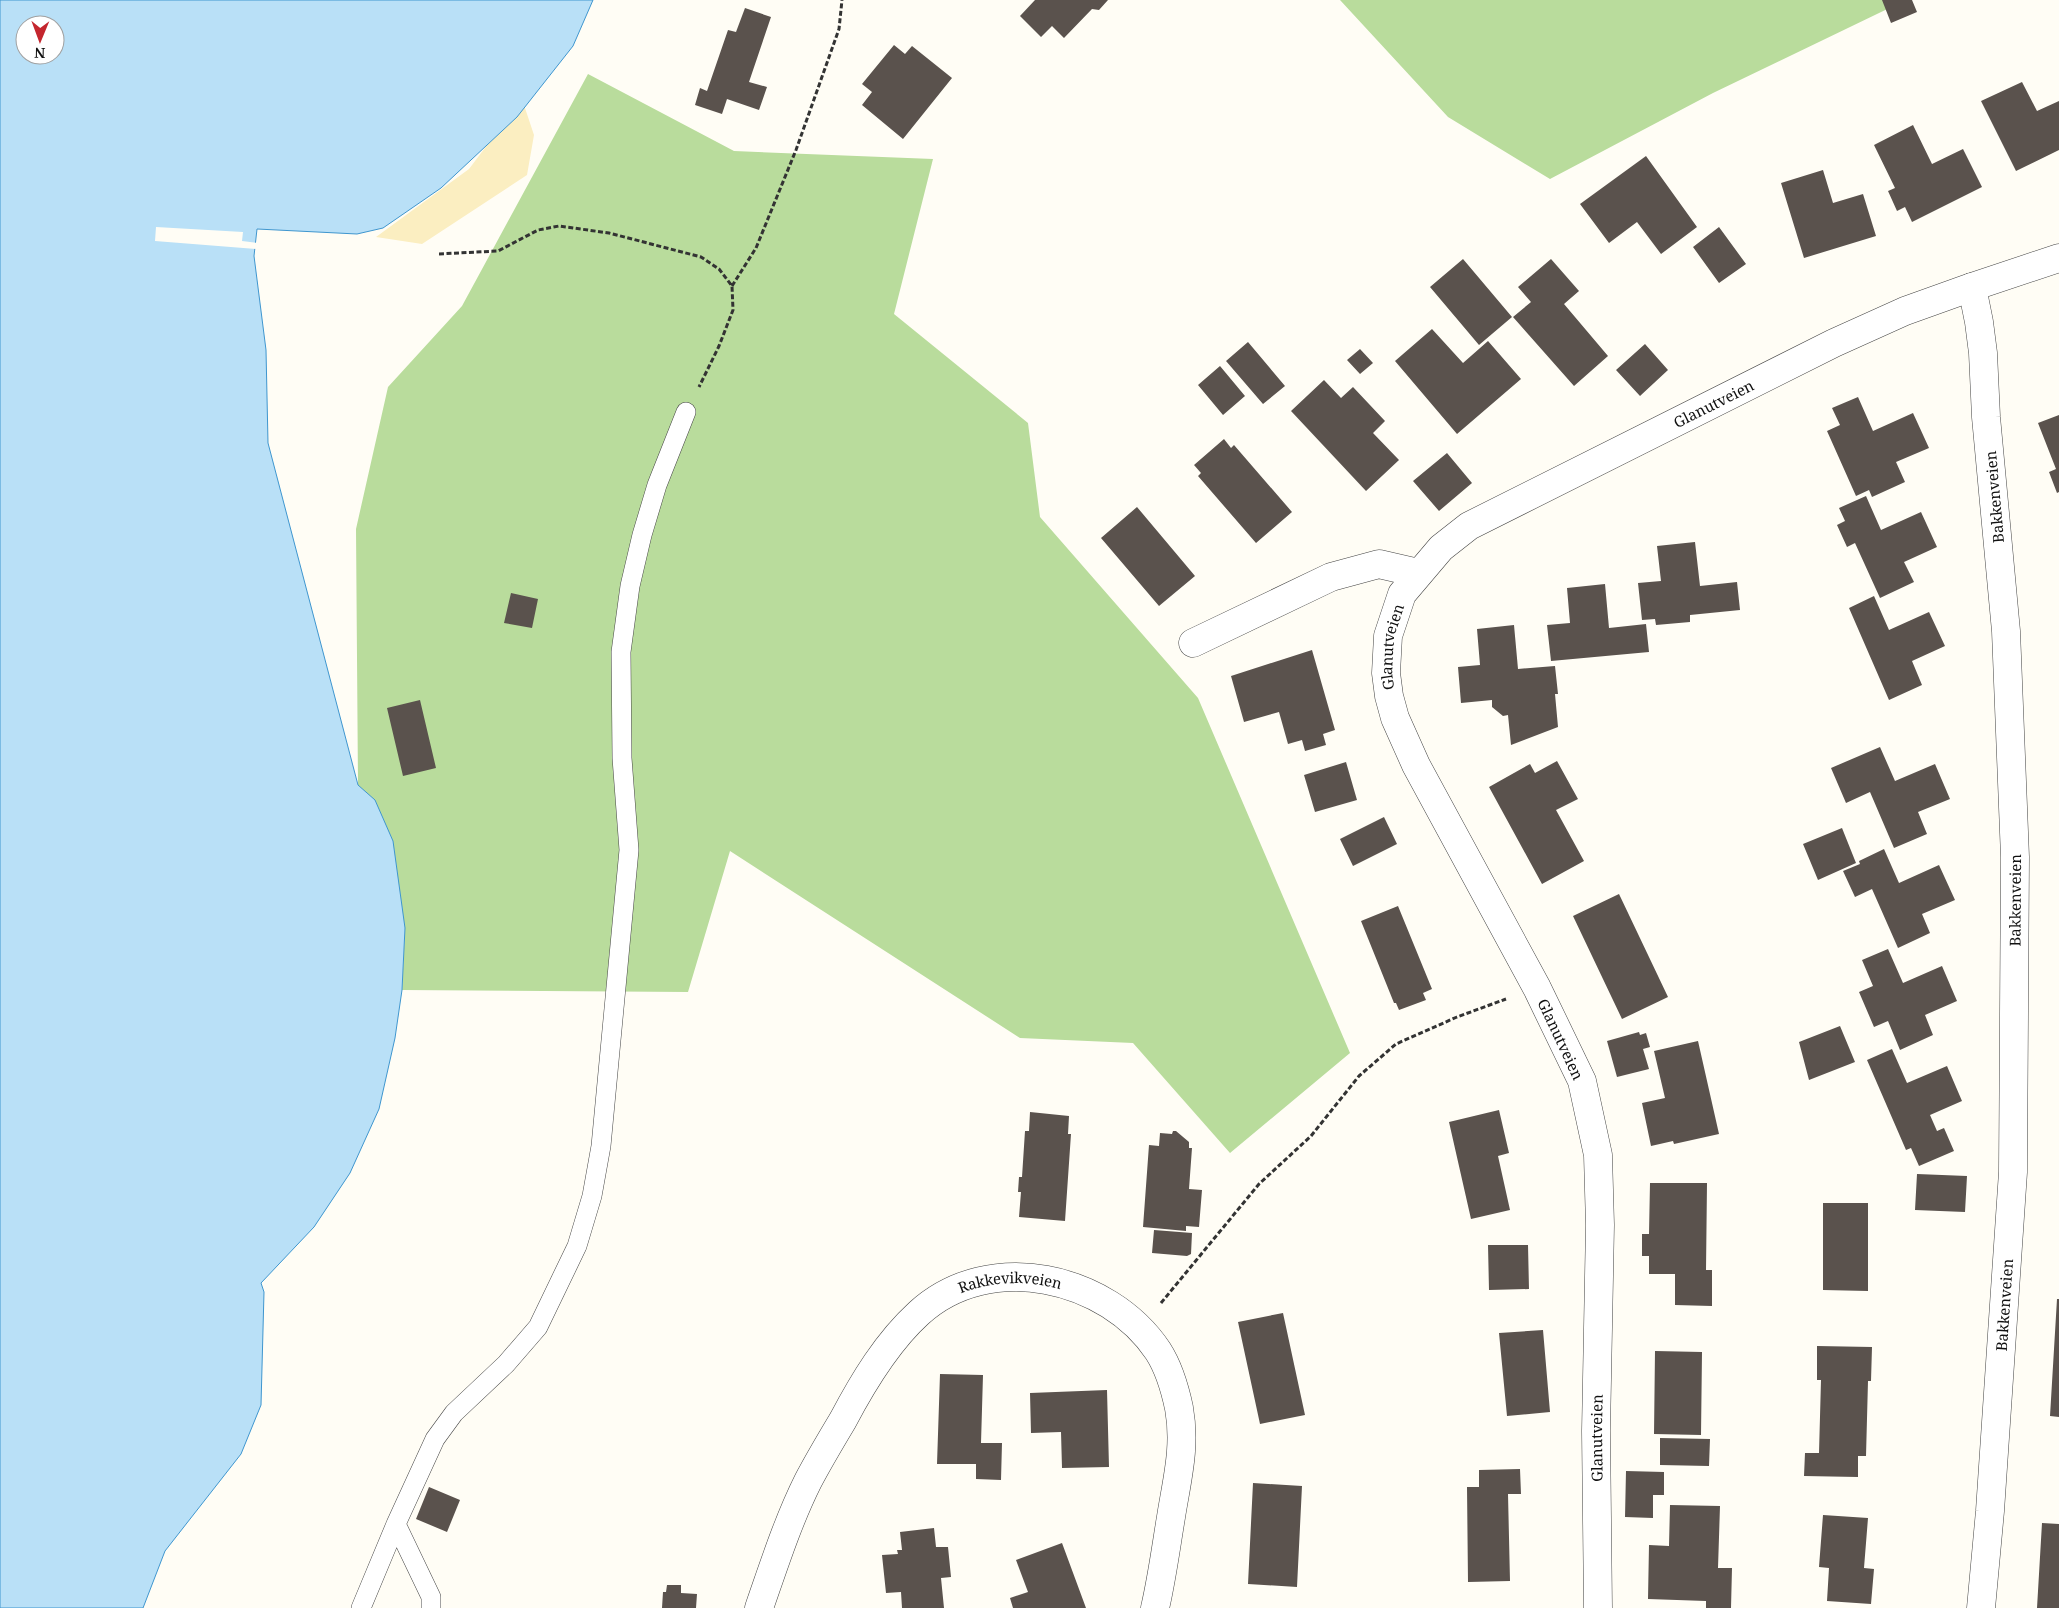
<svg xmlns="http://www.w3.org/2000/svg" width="2059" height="1608" viewBox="0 0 2059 1608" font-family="'Noto Serif',serif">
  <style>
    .forest { fill: #b9dc9c }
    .sand { fill: #fbeec1 }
    .water { fill: #b9e0f7; stroke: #3f96cf; fill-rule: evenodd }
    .pier { fill: #fffdf5 }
    .building { fill: #5a524d }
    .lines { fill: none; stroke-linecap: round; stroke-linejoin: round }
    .service-casing { stroke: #444; stroke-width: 20 }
    .minor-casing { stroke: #444; stroke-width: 29 }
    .path { stroke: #333; stroke-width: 3; stroke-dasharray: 5 2.5; stroke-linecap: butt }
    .service { stroke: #fff; stroke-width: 19 }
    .minor { stroke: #fff; stroke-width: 28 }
    .labels { text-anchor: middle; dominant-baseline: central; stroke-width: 5; stroke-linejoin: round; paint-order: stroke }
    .street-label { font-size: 15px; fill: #111; stroke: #fff }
  </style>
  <rect width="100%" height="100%" fill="#fffdf5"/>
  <!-- forest -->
  <path class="forest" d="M1340 0H1906L1713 93 1550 179 1448 117Z
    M588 74 734 151 933 159 894 314 1028 423 1040 517 1198 698 1350 1053 1230 1153 1133 1043 1020 1038 730 851 688 992 402 990 405 928 358 785 356 529 388 387 462 306Z"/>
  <!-- sand -->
  <path class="sand" d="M522 99 534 135 527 175 422 244 376 237 469 169Z"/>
  <!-- water -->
  <path class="water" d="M0 0H593L573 46 517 117 441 188 383 228 357 234 257 229 254 256 266 350 268 443 358 785 375 800 393 841 405 928 402 990 395 1038 379 1109 350 1173 314 1227 261 1283 264 1292 261 1405 241 1454 165 1551 143 1608H0ZM25 25H55V55H25Z"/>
  <!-- pier -->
  <path class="pier" d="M156 227 243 232 242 241 258 243 257 249 155 241Z"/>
  <!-- building -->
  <path class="building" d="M1035 0H1108L1099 10 1092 9 1064 38 1052 26 1041 37 1020 16Z
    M1882 0H1912L1917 12 1891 23Z
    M745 8 771 17 749 82 767 87 759 110 727 99 722 114 695 105 700 88 707 91 728 30 736 32Z
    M894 45 905 54 912 46 952 78 903 139 862 105 872 92 862 84Z
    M2022 82 2037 111 2059 101V150L2016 171 1981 101Z
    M1913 125 1932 164 1963 149 1982 187 1912 222 1905 207 1897 211 1888 191 1895 188 1874 145Z
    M1646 156 1697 227 1661 254 1637 222 1609 243 1580 204Z
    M1823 170 1833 203 1863 194 1876 236 1804 258 1781 183Z
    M1719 227 1746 264 1719 283 1693 247Z
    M1463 259 1512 317 1479 345 1430 287Z
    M1551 259 1579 291 1564 304 1608 356 1574 386 1513 317 1531 302 1518 287Z
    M1432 329 1463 363 1488 341 1521 379 1457 434 1395 361Z
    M1248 342 1285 386 1263 404 1226 361Z
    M1645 344 1668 370 1640 396 1616 370Z
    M1360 349 1373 363 1360 374 1347 360Z
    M1220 366 1245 396 1223 415 1198 385Z
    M1324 380 1341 398 1353 387 1385 421 1373 433 1399 460 1366 491 1291 411Z
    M1858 397 1873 431 1913 413 1929 448 1896 462 1905 482 1872 497 1869 490 1856 496 1827 431 1840 425 1832 408Z
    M2059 415V492L2057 493 2049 472 2056 469 2038 423Z
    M1224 439 1231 448 1234 445 1292 512 1256 543 1198 476 1201 473 1194 465Z
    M1447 453 1472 483 1439 511 1413 481Z
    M1866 496 1881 530 1921 512 1937 547 1904 562 1914 582 1880 598 1855 543 1847 547 1837 525 1845 521 1839 508Z
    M1137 507 1195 576 1159 606 1101 538Z
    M1695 542 1700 586 1737 582 1740 610 1690 615V622L1656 625 1655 619 1642 620 1638 583 1661 581 1657 546Z
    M1605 584 1609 628 1646 624 1649 652 1551 661 1547 625 1570 623 1567 588Z
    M511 593 538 599 532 628 504 623Z
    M1874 596 1889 630 1929 612 1945 646 1912 661 1922 685 1889 700 1849 608Z
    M1514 625 1518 669 1555 666 1558 694H1555L1558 727 1511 745 1508 715 1503 716 1492 707V700L1461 703 1458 667 1480 665 1477 629Z
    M1312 650 1335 730 1323 734 1326 745 1305 751 1302 740 1288 744 1279 712 1244 722 1231 676Z
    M420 700 436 768 403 776 387 708Z
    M1880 747 1895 781 1935 764 1950 799 1918 812 1927 834 1894 848 1870 792 1846 803 1831 768Z
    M1557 761 1578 799 1556 810 1584 861 1542 884 1489 787 1530 764 1535 773Z
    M1346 762 1357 800 1315 812 1304 775Z
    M1384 817 1397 844 1353 866 1340 839Z
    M1842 828 1856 863 1818 880 1803 844Z
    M1884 849 1899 883 1939 865 1955 900 1922 914 1930 933 1898 948 1872 889 1855 897 1843 871 1860 864 1859 861Z
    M1619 894 1668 997 1622 1019 1573 916Z
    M1398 906 1432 989 1423 993 1426 1000 1399 1010 1396 1003H1394L1361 921Z
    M1888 949 1903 983 1942 966 1957 1001 1925 1015 1933 1035 1900 1050 1888 1021 1874 1027 1859 992 1873 986 1862 960Z
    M1840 1026 1855 1062 1809 1080 1799 1042Z
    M1639 1032 1640 1035 1646 1033 1650 1047 1643 1049 1649 1069 1617 1077 1607 1041Z
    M1698 1041 1719 1134 1674 1144 1673 1141 1651 1146 1642 1103 1665 1098 1654 1051Z
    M1892 1049 1907 1083 1947 1066 1962 1101 1930 1115 1937 1131 1944 1128 1954 1151 1919 1166 1911 1148 1906 1150 1867 1060Z
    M1499 1110 1509 1153 1498 1156 1510 1210 1471 1219 1449 1122Z
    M1030 1112 1069 1116 1068 1134H1071L1065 1221 1019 1217 1021 1192H1018L1019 1177H1022L1025 1131H1029Z
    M1173 1131H1176L1189 1142V1148H1192L1189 1189 1202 1190 1199 1227 1186 1226V1231L1143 1227 1149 1145 1159 1146 1160 1133 1172 1134Z
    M1917 1174 1967 1176 1965 1212 1915 1210Z
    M1650 1183H1707L1706 1270H1712V1306L1675 1305V1274H1649V1256H1642V1234H1649Z
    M1823 1203H1868V1291L1823 1290Z
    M1154 1230 1192 1233 1191 1254 1187 1256 1152 1253Z
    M1488 1245H1528L1529 1289 1489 1290Z
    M2057 1299H2059V1417L2050 1416Z
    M1283 1313 1305 1415 1260 1424 1238 1322Z
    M1543 1330 1550 1412 1507 1416 1499 1333Z
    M1817 1346 1872 1347 1871 1381H1868L1866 1456H1858V1477L1804 1476 1805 1453H1819L1821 1380H1817Z
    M1655 1351 1702 1352 1701 1435 1654 1434Z
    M940 1374 983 1375 981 1443H1002L1001 1480 976 1479V1464H937Z
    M1107 1390 1109 1467 1062 1468 1061 1432 1031 1433 1030 1393Z
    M1660 1438 1710 1439 1709 1466 1660 1465Z
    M1520 1469 1521 1494H1508L1510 1581 1468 1582 1467 1487H1479V1470Z
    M1626 1471 1664 1472V1495H1653V1518L1625 1517Z
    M1253 1483 1302 1486 1297 1587 1248 1584Z
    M429 1487 460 1500 447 1532 416 1519Z
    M1670 1505 1720 1506 1718 1568H1732L1731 1608H1706V1601L1648 1599 1649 1545 1669 1546Z
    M1823 1515 1868 1518 1864 1568 1874 1569 1871 1604 1827 1601 1829 1568 1819 1567Z
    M2042 1523 2059 1524V1608H2037Z
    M934 1528 936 1547H948L951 1577 941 1578 944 1608H902L901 1592 886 1593 882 1555 898 1554 897 1550H902L900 1532Z
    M1062 1543 1086 1608H1013L1010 1598 1028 1592 1016 1560Z
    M667 1585H681V1593L697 1594 696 1608H662L663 1592H666Z"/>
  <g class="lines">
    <!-- service casing -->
    <g class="service-casing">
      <path id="service" d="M396 1524 431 1597V1608
        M361 1608 396 1524 435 1439 454 1413 506 1364 538 1327 577 1246 592 1196 601 1146 629 850 622 758 621 652 630 586 642 535 657 485 686 412"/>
    </g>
    <!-- minor casing -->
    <g class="minor-casing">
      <g id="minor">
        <path d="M1193 643 1331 577 1379 564 1418 573"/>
        <path id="s1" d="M759 1608C774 1565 788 1521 808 1481 819 1460 831 1440 843 1420 863 1382 887 1342 919 1313 989 1249 1108 1276 1158 1351 1169 1368 1175 1389 1179 1408 1186 1447 1177 1479 1171 1517 1166 1547 1162 1578 1155 1608"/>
        <path id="s2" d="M1598 1608 1596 1431 1600 1225 1598 1155 1582 1081 1537 988 1416 765 1395 718 1389 696 1386 673 1388 636 1402 594 1441 548 1469 526 1834 343 1905 311 1972 287"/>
        <path id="s3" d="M1981 1608 1990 1511 2013 1172 2015 857 2006 631 1986 417 1983 353 1979 322 1972 287 2059 258"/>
      </g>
    </g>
    <!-- path -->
    <path class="path" d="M439 254 498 251 538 230 559 226 609 233 701 257 719 269 732 286 733 310 719 346 699 387
      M732 286 756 248 796 150 839 29 842 0
      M1161 1303 1259 1184 1311 1136 1359 1076 1396 1044 1457 1017 1506 999"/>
    <!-- service -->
    <use href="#service" class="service"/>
    <!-- minor -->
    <use href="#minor" class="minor"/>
  </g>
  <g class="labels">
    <!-- street labels -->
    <g class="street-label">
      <text stroke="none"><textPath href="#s2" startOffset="1434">Glanutveien</textPath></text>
      <text transform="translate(1994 497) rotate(-95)">Bakkenveien</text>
      <text stroke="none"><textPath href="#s2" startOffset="1010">Glanutveien</textPath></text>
      <text stroke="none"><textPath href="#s3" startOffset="709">Bakkenveien</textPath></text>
      <text transform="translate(1561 1039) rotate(65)">Glanutveien</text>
      <text stroke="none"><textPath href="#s1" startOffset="438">Rakkevikveien</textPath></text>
      <text stroke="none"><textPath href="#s3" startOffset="304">Bakkenveien</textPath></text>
      <text stroke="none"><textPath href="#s2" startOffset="170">Glanutveien</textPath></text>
    </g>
  </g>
  <!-- north arrow -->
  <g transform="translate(40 40) rotate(181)"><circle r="24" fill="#ffffff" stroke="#a0a0a0"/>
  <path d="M0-4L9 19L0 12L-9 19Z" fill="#c4262e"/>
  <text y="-8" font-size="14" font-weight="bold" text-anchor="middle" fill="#111111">N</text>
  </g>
</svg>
